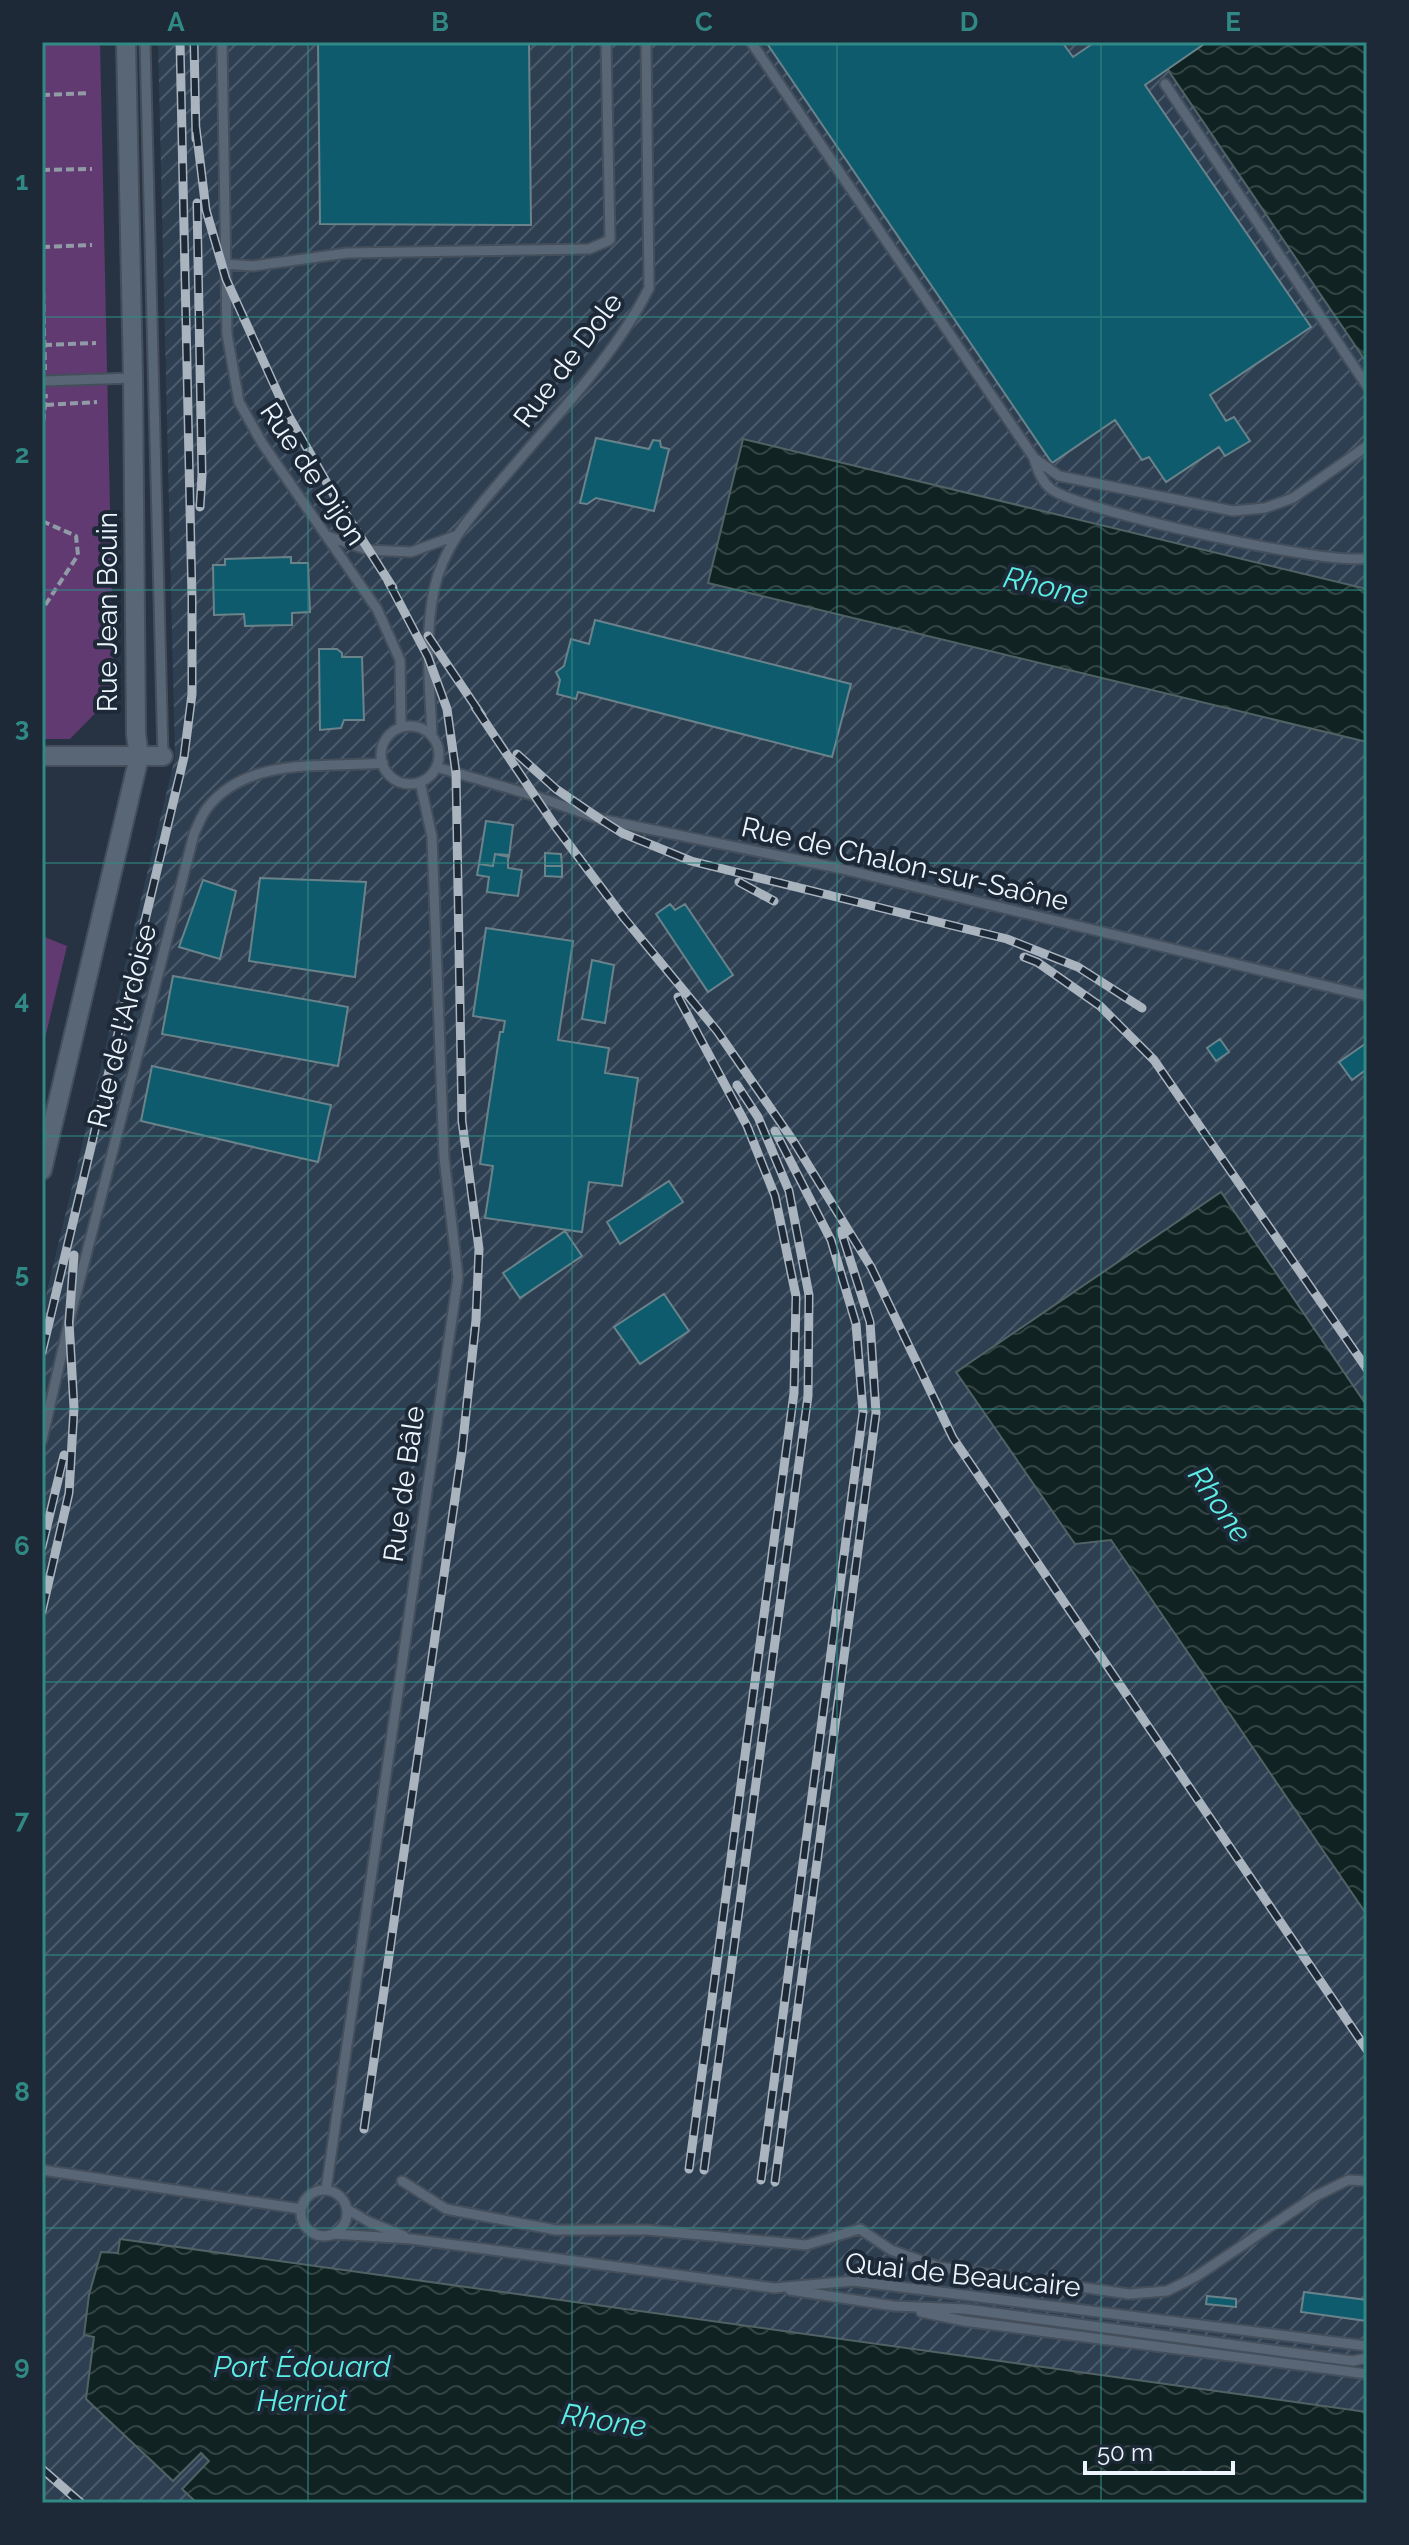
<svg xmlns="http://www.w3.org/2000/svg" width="1409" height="2545" viewBox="0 0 1409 2545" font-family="Raleway,sans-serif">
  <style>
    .industrial { fill: url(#industrial-furrows) }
    .green { fill: #603a71 }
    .water { fill: url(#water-waves); stroke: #526264; stroke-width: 2 }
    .building { fill: #0e5b6e; stroke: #6a838b; stroke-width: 2 }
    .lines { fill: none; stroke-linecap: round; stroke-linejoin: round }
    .lane-casing { stroke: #444f5b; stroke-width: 13 }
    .street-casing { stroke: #444f5b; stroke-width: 22 }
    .path { stroke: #919ba7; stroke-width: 4; stroke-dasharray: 8 4; stroke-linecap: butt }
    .lane { stroke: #586676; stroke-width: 9 }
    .street { stroke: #586676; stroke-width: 18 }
    .rail-casing { stroke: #aab4bf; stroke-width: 9 }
    .rail { stroke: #1d2937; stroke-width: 6; stroke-dasharray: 18; stroke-linecap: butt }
    .grid { fill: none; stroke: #308984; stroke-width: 2; stroke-opacity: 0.55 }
    .labels { text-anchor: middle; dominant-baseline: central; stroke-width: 8; stroke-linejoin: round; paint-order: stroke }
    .street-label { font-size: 28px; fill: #ecf5fe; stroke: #1d2937 }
    .water-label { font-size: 30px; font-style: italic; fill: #5ceee5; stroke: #1d2937 }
    .neatline { fill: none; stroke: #308984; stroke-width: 3 }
    .grid-label { font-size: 26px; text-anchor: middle; font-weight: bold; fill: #308984 }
  </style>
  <defs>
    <pattern id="industrial-furrows" width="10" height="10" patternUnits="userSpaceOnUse" patternTransform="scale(2)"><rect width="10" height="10" fill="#2e3f52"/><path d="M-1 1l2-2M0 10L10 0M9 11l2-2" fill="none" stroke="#4c5b6c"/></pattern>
    <pattern id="water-waves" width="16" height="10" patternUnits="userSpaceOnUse" patternTransform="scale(2)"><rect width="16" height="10" fill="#102322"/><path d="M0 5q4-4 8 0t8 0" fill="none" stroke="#334443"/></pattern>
  </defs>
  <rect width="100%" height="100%" fill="#273342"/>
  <!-- industrial -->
  <path class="industrial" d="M158 42H1149L1367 363V589L743 439 708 583 1367 742V1407L1075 1544 1110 1540 1367 1915V2412L121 2239 118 2253 101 2252 89 2295 84 2334 95 2337 86 2398 173 2480 201 2452 209 2460 182 2488 197 2503H42V1312L175 757Z"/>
  <!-- green -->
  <path class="green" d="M42 42H100L114 694 70 739H42Z
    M42 936 67 946 42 1051Z"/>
  <!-- water -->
  <path class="water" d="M1149 42H1367V363Z
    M743 439 1367 589V742L708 583Z
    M1221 1192 1367 1406V1915L1111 1540 1075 1544 956 1372Z
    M120 2239 1367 2412V2503H197L182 2489 209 2461 201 2453 173 2481 86 2399 94 2337 84 2335 89 2295 101 2252 118 2253Z"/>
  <!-- building -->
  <path class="building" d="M318 42H529L531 225 320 224Z
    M766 42H1062L1073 57 1095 42H1207L1145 85 1311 327 1210 395 1226 421 1234 417 1250 441 1225 456 1219 447 1166 482 1149 457 1142 460 1115 420 1052 463Z
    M596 438 649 449 653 440 660 441 661 447 669 449 654 511 596 498 587 504 580 503Z
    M291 557V563H308L310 612 292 613V625L245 626 244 614 214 615 213 565H225V559Z
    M595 620 851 684 832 757 578 692 576 699 557 694 560 680 556 672 564 666 571 639 589 644Z
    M319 649H337L342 653V657H362L364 720H344L341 728 320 730Z
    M486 821 513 825 509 857 495 854 493 866 479 864Z
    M545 853 561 854 562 866H545Z
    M495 854 508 855V868L522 870 518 896 487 892 489 877 477 875 479 864 493 866Z
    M545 866H562V877L545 876Z
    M260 878 366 882 355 977 249 961Z
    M203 880 236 891 220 959 179 947Z
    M670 904 675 910 685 904 733 975 708 992 656 914Z
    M486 928 573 941 558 1040 609 1048 605 1073 638 1078 622 1186 589 1182 582 1232 485 1218 493 1166 480 1164 500 1032H503L505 1021 473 1016Z
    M592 960 614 965 605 1023 582 1019Z
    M173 976 348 1007 338 1066 162 1034Z
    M1220 1039 1229 1052 1216 1061 1207 1048Z
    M1365 1044 1367 1069 1352 1080 1339 1062Z
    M152 1066 331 1105 318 1162 141 1121Z
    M669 1181 683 1202 620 1244 607 1222Z
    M565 1231 582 1256 520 1298 503 1273Z
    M664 1294 689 1331 640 1364 614 1327Z
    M1304 2292 1367 2300V2321L1301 2312Z
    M1207 2296 1236 2299V2307L1206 2304Z"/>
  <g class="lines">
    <!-- lane casing -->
    <g class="lane-casing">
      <path id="lane" d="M145 42 163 756
        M222 42 227 334 239 402 262 443 377 609 400 660 401 727
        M751 42 1034 458C1037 470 1041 481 1051 489 1079 511 1333 567 1367 558
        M1165 84 1367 386
        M225 264 253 266 347 253 589 249 610 240 606 42
        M42 381 133 378
        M1034 458 1059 476 1233 511 1265 508 1293 498 1367 446
        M327 536 368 550 411 552 455 536
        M381 755a29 29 0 1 1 58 0a29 29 0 1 1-58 0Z
        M432 736C430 687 424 638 434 590 444 540 481 505 512 468 560 411 616 354 649 288L646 42
        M436 767 535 796 600 819 838 868 1367 996
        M42 1440 69 1322 194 834C198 825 202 814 208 807 248 756 325 768 383 763
        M42 2170 301 2209
        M402 2181 446 2209 556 2230H648L806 2245 860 2229 891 2250 939 2267 1129 2294 1167 2291 1197 2276 1314 2197 1348 2180 1367 2181
        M301 2213a23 23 0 1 1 46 0a23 23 0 1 1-46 0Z
        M326 2190 458 1277 444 1157 432 837 420 782
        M347 2209 369 2222 404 2236
        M333 2234 411 2239 774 2288 853 2281 1367 2346
        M790 2290 894 2306 965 2309 1353 2361 1367 2358
        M921 2312 964 2321 1367 2374"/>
    </g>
    <!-- street casing -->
    <g class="street-casing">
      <path id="street" d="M42 756H163
        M42 1170 139 757 136 734 133 378 126 42"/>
    </g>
    <!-- path -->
    <path class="path" d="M42 95 89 93
      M42 170 92 169
      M42 244 45 370
      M42 247 92 245
      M44 345 96 343
      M46 405 97 402
      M42 434 46 394
      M42 521 76 536 78 555 42 610"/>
    <!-- lane -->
    <use href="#lane" class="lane"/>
    <!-- street -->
    <use href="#street" class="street"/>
    <!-- rail casing -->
    <g class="rail-casing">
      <path id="rail" d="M194 42 196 139
        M196 128 206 210 226 279 287 413 335 497 393 588
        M197 203 202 475 200 507
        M428 636 482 716
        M475 707 555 826 624 918 717 1031 794 1142 871 1267 953 1438 1367 2050
        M517 754 556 789 600 819 622 833 691 861 1007 939 1078 967 1142 1008
        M739 882 774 901
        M1024 957 1037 962 1100 1006 1154 1060 1367 1369
        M678 997 747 1126 775 1196 796 1296 794 1393 689 2169
        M42 1352 184 757 192 694V599L180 42
        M42 1547 64 1455
        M42 1611 69 1493 74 1408 69 1322 74 1255
        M364 2129 462 1450 476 1320 479 1249 462 1121 456 773 447 709 428 657 388 581
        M704 2170 808 1396 809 1295 789 1191 758 1117 737 1085
        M761 2180 863 1412 856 1324 831 1240 775 1131
        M775 2182 876 1413 870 1322 841 1231
        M42 2469 81 2503"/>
    </g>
    <!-- rail -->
    <use href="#rail" class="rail"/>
  </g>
  <!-- grid -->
  <path class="grid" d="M308 42V2503M572 42V2503M837 42V2503M1101 42V2503M42 317H1367M42 590H1367M42 863H1367M42 1136H1367M42 1409H1367M42 1682H1367M42 1955H1367M42 2228H1367"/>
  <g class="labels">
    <!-- street labels -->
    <g class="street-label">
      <text transform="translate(568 360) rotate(-53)">Rue de Dole</text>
      <text transform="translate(313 474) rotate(56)">Rue de Dijon</text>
      <text transform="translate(107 612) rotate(-90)">Rue Jean Bouin</text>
      <text transform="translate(905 864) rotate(13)">Rue de Chalon-sur-Saône</text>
      <text transform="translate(122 1026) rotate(-76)">Rue de l'Ardoise</text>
      <text transform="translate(404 1484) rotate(-82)">Rue de Bâle</text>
      <text transform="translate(963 2275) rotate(6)">Quai de Beaucaire</text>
    </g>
    <!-- water labels -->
    <g class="water-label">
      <text transform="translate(1046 586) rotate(13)">Rhone</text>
      <text transform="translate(1220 1504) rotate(55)">Rhone</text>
      <text x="302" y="2366">Port Édouard<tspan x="302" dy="34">Herriot</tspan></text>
      <text transform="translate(604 2420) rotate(9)">Rhone</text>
    </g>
  </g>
  <!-- border -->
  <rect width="1409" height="2545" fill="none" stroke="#1d2937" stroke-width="88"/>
  <!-- scale -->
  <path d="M1085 2461v12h148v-12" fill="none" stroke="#ecf5fe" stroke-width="4"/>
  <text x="1097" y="2461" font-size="24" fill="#ecf5fe" stroke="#1d2937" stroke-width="6" paint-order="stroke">50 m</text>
  <rect x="44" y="44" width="1321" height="2457" class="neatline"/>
  <g class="grid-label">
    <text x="176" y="31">A</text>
    <text x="440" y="31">B</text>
    <text x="704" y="31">C</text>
    <text x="969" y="31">D</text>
    <text x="1233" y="31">E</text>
    <text x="22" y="190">1</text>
    <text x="22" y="463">2</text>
    <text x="22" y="736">3</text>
    <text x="22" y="1009">4</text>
    <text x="22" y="1282">5</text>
    <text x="22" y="1555">6</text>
    <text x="22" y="1828">7</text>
    <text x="22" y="2101">8</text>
    <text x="22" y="2374">9</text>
  </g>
</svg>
